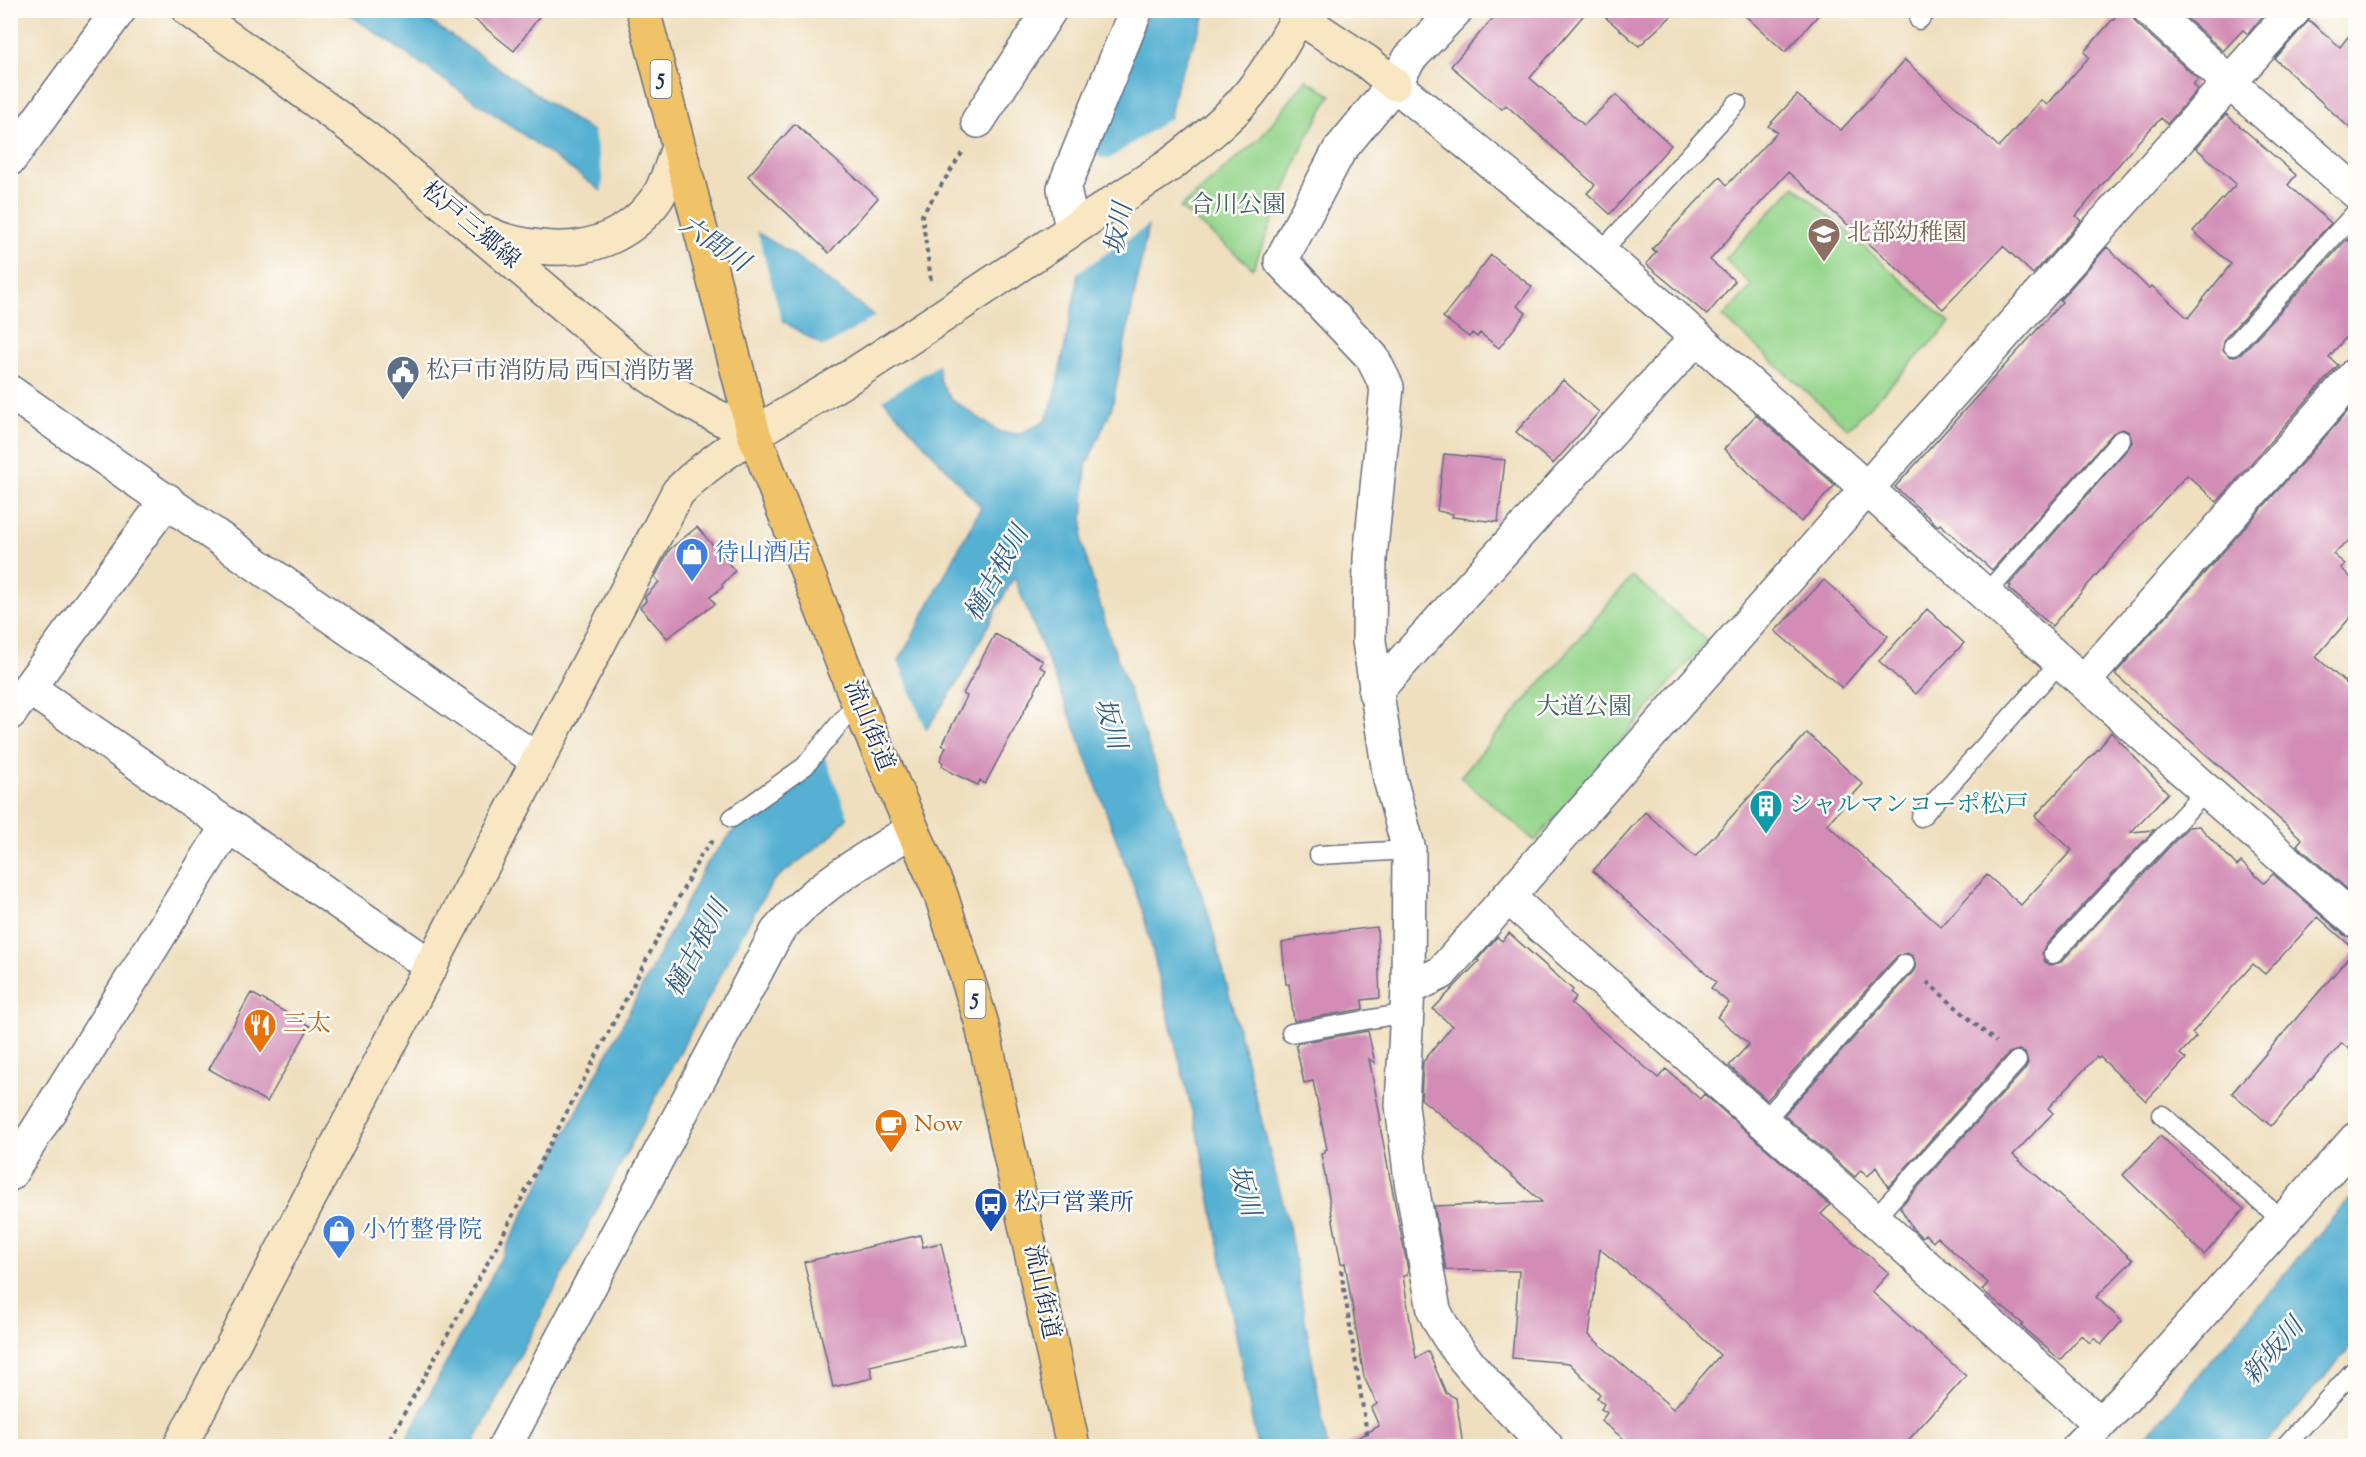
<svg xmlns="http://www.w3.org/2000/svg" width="2366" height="1457" viewBox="0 0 2366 1457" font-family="'Sorts Mill Goudy','Noto Serif JP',serif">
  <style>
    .green { fill: #95d58c; stroke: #588275; stroke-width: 1.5 }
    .water { fill: #54b0d2; stroke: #387098; stroke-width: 1.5 }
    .pier { fill: #efdfbf }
    .building { fill: #d28cb5; fill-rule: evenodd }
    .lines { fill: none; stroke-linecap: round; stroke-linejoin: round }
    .lane-casing { stroke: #656d80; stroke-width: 21 }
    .street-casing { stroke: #656d80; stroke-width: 36 }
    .secondary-casing { stroke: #656d80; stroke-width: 36 }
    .primary-casing { stroke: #656d80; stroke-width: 36 }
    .path { stroke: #656d80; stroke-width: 4; stroke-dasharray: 4.5 4.5; stroke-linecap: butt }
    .lane { stroke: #fff; stroke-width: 18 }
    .street { stroke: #fff; stroke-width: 33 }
    .secondary { stroke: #f9e7c3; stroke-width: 33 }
    .primary { stroke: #f1c369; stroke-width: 33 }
    .labels { text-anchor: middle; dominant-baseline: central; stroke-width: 5; stroke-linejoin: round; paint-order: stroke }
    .shield { fill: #fdfcf7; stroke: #5f6c8c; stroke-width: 1.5 }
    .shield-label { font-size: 22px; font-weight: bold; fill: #1b2f5e }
    .park-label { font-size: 24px; fill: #40616c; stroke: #fdfcf7 }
    .street-label { font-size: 24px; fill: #1b2f5e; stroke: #fdfcf7 }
    .education-label { font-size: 24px; fill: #785e54; stroke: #fdfcf7; text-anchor: start }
    .service-label { font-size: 24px; fill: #4e5e75; stroke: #fdfcf7; text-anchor: start }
    .shop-label { font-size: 24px; fill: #366cbe; stroke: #fdfcf7; text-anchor: start }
    .culture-label { font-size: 24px; fill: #0d838f; stroke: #fdfcf7; text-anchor: start }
    .food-label { font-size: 24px; fill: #c56008; stroke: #fdfcf7; text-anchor: start }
    .transit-label { font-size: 24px; fill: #164399; stroke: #fdfcf7; text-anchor: start }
    .water-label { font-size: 26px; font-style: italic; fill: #2f5c87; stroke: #fdfcf7 }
  </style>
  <rect width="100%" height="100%" fill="#fdfcf7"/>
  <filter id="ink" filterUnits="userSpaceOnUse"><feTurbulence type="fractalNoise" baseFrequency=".0167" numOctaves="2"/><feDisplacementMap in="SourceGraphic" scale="12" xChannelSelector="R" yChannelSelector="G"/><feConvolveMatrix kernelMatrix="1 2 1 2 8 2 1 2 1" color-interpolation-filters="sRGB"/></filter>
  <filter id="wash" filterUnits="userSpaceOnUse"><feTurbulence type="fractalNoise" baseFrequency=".008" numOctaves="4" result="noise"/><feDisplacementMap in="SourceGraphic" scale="24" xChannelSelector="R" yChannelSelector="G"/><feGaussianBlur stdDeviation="1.35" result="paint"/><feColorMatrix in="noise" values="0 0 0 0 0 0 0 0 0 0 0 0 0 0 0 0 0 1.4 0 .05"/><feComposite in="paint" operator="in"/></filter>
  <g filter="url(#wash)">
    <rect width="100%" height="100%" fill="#efdfbf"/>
    <!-- green -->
    <path class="green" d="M1306 80 1331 95 1305 141 1253 268 1180 208 1261 137Z
      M1795 186 1950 323 1848 429 1723 317 1752 286 1725 259Z
      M1632 576 1707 640 1535 841 1460 777Z"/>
    <!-- water -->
    <path class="water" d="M344 11H415L574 120 794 255 938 364 940 381 951 399 1000 432 1020 434 1046 420 1055 395 1076 290 1089 156 1149 11H1207L1176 86 1112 407 1086 466 1082 544 1110 638 1208 912 1289 1227 1327 1446H1257L1201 1148 1143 912 1076 730 1014 577 958 682 928 727 828 839 773 881 748 923 472 1446H403L705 866 735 829 812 771 898 663 981 507 884 400 820 344 781 320 504 121Z
      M2355 1192V1343L2263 1446H2138Z"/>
    <!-- pier -->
    <path class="pier" d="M1173 116 1152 223 1074 275 1078 234 1094 154 1101 158 1109 159Z
      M593 128 756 227 783 325 601 195 603 179Z
      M879 314 941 363 881 401 819 347 830 344Z
      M897 659 927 733 849 819 823 752Z"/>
    <g id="blocks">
      <!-- building -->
      <path class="building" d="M463 10H544L514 51Z
        M1500 10H1588L1530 78 1584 125 1616 95 1671 145 1610 214 1587 193 1595 185 1506 105 1502 109 1497 106 1451 66Z
        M1597 10H1678L1639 46Z
        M1739 10H1823L1785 52Z
        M2121 10H2132V16L2137 24 2198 79 2193 85 2198 89 2167 124 2161 118 2137 143 2076 216 2081 221 2033 274 2003 246 1943 309 1788 172 1710 260 1735 281 1707 315 1646 264 1656 252 1652 249 1720 177 1727 185 1777 132 1768 126 1797 95 1841 130 1905 60 1999 147 2041 100 2047 105 2089 57 2084 52Z
        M2178 10H2268L2248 34 2243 30 2223 51Z
        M2309 20 2340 47 2355 28V133L2275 59Z
        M2226 114 2296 175 2288 185 2331 223 2225 338 2223 350 2231 357 2241 354 2347 239 2355 247V327L2329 357 2338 365 2217 502 2187 475 2125 542 2052 626 2009 589 2011 586 2009 585 2129 447 2132 442 2129 432 2123 429 2113 433 1992 570 1940 524 1938 526 1895 487 2062 302 2060 300 2107 247 2149 289 2152 286 2188 318 2231 264 2193 231 2236 184 2196 148Z
        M795 124 878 198 829 253 748 176Z
        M1491 255 1532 287 1517 306 1526 313 1499 348 1480 333 1477 337 1472 333 1469 337 1443 317Z
        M1563 380 1599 412 1553 464 1516 432Z
        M2355 403V537L2333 554 2345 564 2341 568 2355 581V612L2316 657 2355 691V896L2297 845 2302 839 2115 674Z
        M1756 415 1835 485 1801 522 1724 449Z
        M1444 454 1505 460 1498 522 1452 517 1453 514 1437 511Z
        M697 527 735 571 722 585 723 587 710 597 715 604 667 638 640 607 646 601 645 597 659 582 655 577 670 549Z
        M1824 580 1888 636 1842 688 1775 631Z
        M1927 609 1964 643 1916 694 1879 661Z
        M995 634 1043 661 1040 667 1046 670 985 784 980 780 978 785 952 773 942 766 943 763 940 760 946 747 942 745 967 696 963 694Z
        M2111 732 2168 793 2131 832 2154 830 2045 946 2042 952 2045 962 2051 965 2061 962 2188 827 2199 826 2237 866 2241 862 2264 883 2273 874 2344 935 2355 939V1055L2342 1043 2271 1126 2232 1093 2355 950 2318 917 2265 974 2253 964 2192 1033 2196 1037 2180 1054 2186 1059 2146 1101 2100 1057 2098 1059 2096 1057 2048 1108 2053 1113 2013 1155 2133 1260 2096 1297 2122 1321 2101 1345 2094 1338 2090 1343 2081 1335 2060 1360 2021 1326 2023 1324 1982 1290 1988 1283 1937 1237 1933 1242 1925 1234 1922 1237 1913 1229 1900 1207 2025 1069 2028 1063 2025 1053 2019 1050 2009 1053 1888 1187 1876 1167 1868 1176 1861 1170 1855 1177 1784 1115 1913 972 1916 966 1913 956 1907 953 1897 956 1767 1100 1729 1066 1749 1044 1717 1017 1729 1003 1711 988 1716 982 1593 871 1645 812 1695 857 1807 733 1863 784 1827 824 1941 927 1987 875 2021 905 2072 850 2035 816 2100 747Z
        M1377 927 1380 998 1362 1000 1363 1009 1294 1021 1289 984H1286L1282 943 1296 940V938L1333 932Z
        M1509 933 1573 990 1571 993 1576 997 1571 1004 1658 1078 1666 1069 1700 1099 1704 1094 1830 1205 1821 1214 1889 1273 1872 1292 1966 1376 1903 1446H1633L1601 1421 1607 1413 1601 1409 1604 1404 1597 1398 1600 1394 1569 1363 1512 1358 1519 1271 1446 1270 1434 1206 1542 1202 1456 1127 1421 1099 1423 1062 1452 1026 1433 1009 1479 961 1477 960 1497 937 1502 941ZM1600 1249 1674 1311 1720 1355 1673 1409 1589 1335Z
        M251 993 310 1026 267 1102 209 1069Z
        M1368 1031 1375 1063 1369 1059 1381 1121H1379L1408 1270 1407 1275 1403 1276 1416 1358 1428 1351 1446 1393 1456 1398 1463 1446H1344L1379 1426 1371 1408 1377 1404 1364 1377 1345 1263 1341 1264 1321 1154 1325 1153V1150L1327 1149 1313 1081 1304 1083 1296 1046 1298 1043Z
        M2160 1136 2244 1209 2204 1255 2123 1175Z
        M920 1235 923 1247 941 1243 964 1344 870 1366 873 1378 833 1387 804 1262Z"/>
    </g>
  </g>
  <g filter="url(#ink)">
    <use href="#blocks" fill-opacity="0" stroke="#656d80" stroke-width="1.5"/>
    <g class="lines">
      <!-- lane casing -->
      <g class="lane-casing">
        <path id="lane" d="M1919 20 1928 10
          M1600 253 1737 103
          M2233 346 2356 212
          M1985 595 2121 440
          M1921 817 2061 661
          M732 818 805 766 857 702
          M1319 855 1409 850
          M2053 954 2205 792
          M1291 1033 1406 1013
          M2162 1115 2282 1220
          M1763 1122 1905 964
          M1874 1219 2017 1061
          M2285 1446 2356 1368"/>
      </g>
      <!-- street casing -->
      <g class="street-casing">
        <path id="street" d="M1456 10 1410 58 1394 84 1339 151 1281 261 1372 357 1387 387 1370 558 1369 641 1390 779 1409 850 1408 989 1402 1105 1411 1181 1434 1310C1456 1360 1509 1406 1546 1446
          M2150 10 2230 83 2356 192
          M1394 84C1463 140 1534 196 1602 254 1855 475 2101 702 2356 921
          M978 121 1050 10
          M10 159 119 10
          M1072 229 1064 188 1136 10
          M10 392 538 761
          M2084 681 2356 374
          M29 688 431 966
          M1375 692 1696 338
          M10 713 167 500
          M1509 898 1874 1219 2100 1424
          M1408 989 1441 973 1885 468 2294 10
          M10 1174 227 827
          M505 1446 777 932C813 888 864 860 912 830
          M2079 1446 2153 1368 2356 1139"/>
      </g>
      <!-- secondary casing -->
      <g class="secondary-casing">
        <path id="secondary" d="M189 10 256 57 366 138 636 366C676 396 709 414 754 434
          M1299 17 1367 62 1394 84
          M487 233C504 242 522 245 540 247 586 253 630 237 657 198 667 183 672 164 678 147
          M180 1446 678 492C727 443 792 413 851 376 958 307 1063 235 1170 165 1198 143 1227 121 1250 93 1270 68 1286 39 1302 10"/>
      </g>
      <!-- primary casing -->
      <g class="primary-casing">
        <path id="primary" d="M643 10 754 434 860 708 941 895 981 1021 1073 1446"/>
      </g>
      <!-- path -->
      <path class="path" d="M931 280 922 215 962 153
        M1927 982 1996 1042
        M1341 1270 1369 1446
        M386 1446 498 1244 701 855 713 840"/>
      <!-- lane -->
      <use href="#lane" class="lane"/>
      <!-- street -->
      <use href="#street" class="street"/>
      <!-- secondary -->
      <use href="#secondary" class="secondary"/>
      <!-- primary -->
      <use href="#primary" class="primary"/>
    </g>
  </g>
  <!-- icons -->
  <defs>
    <g id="school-pin" transform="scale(1.725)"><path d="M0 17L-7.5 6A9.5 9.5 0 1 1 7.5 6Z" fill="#8d6e63" stroke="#fdfcf7"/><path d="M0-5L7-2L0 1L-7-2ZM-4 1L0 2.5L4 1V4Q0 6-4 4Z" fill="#fff"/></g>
    <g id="civic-pin" transform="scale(1.725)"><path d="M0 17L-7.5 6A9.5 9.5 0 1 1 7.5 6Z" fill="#5c6f8a" stroke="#fdfcf7"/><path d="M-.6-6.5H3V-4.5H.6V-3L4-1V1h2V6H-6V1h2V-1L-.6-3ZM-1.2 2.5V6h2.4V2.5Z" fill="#fff"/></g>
    <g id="shop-pin" transform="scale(1.725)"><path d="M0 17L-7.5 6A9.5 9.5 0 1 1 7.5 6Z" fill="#3f7fe0" stroke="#fdfcf7"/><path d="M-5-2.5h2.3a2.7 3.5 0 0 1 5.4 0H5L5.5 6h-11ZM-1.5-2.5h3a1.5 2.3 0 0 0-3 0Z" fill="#fff"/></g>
    <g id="building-pin" transform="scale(1.725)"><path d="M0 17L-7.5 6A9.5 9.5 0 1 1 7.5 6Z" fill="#0f9aa8" stroke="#fdfcf7"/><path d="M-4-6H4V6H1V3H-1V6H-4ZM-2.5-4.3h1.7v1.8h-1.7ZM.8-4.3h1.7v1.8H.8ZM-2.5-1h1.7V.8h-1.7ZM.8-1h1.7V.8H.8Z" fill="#fff"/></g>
    <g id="restaurant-pin" transform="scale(1.725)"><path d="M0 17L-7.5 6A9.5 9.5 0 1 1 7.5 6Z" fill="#e8710a" stroke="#fdfcf7"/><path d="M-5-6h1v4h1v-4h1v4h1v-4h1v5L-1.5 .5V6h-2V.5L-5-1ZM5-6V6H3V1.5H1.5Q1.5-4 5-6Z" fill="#fff"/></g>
    <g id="cafe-pin" transform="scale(1.725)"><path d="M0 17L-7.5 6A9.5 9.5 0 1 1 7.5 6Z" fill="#e8710a" stroke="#fdfcf7"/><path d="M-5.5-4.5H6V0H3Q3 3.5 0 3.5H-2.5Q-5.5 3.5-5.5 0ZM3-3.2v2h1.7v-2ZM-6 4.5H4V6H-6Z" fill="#fff"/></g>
    <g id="bus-pin" transform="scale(1.725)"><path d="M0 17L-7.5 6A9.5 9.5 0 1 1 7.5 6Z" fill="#1a4fb4" stroke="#fdfcf7"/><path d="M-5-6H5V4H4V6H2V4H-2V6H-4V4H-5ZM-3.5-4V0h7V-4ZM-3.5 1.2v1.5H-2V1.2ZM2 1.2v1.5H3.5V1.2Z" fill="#fff"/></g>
  </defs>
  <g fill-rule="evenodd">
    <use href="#school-pin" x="1824" y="234"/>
    <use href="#civic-pin" x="403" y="372"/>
    <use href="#shop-pin" x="692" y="554"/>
    <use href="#building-pin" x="1766" y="806"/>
    <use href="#restaurant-pin" x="260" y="1025"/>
    <use href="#cafe-pin" x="891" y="1125"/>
    <use href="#bus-pin" x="991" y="1204"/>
    <use href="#shop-pin" x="339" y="1231"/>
  </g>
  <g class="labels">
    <!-- shield labels -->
    <g class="shield">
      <rect x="650.5" y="60" width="21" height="38" rx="4.5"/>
      <rect x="964.5" y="980" width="21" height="38" rx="4.5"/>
    </g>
    <g class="shield-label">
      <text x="661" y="79">5</text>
      <text x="975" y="999">5</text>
    </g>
    <!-- park labels -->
    <g class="park-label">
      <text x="1238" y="206">合川公園</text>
      <text x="1584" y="708">大道公園</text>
    </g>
    <!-- street labels -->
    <g class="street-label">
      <text transform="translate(470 226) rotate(40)">松戸三郷線</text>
      <text transform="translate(868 726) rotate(68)">流山街道</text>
      <text transform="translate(1041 1292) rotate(78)">流山街道</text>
    </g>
    <!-- education labels -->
    <g class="education-label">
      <text x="1847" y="234">北部幼稚園</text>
    </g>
    <!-- service labels -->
    <g class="service-label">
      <text x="426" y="372">松戸市消防局 西口消防署</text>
    </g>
    <!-- shop labels -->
    <g class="shop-label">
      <text x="715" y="554">待山酒店</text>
      <text x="362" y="1231">小竹整骨院</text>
    </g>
    <!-- culture labels -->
    <g class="culture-label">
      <text x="1789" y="806">シャルマンコーポ松戸</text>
    </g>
    <!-- food labels -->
    <g class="food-label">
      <text x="283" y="1025">三太</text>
      <text x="914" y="1125">Now</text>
    </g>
    <!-- transit labels -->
    <g class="transit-label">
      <text x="1014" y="1204">松戸営業所</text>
    </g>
    <!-- water labels -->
    <g class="water-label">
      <text transform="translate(1120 229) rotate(-79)">坂川</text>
      <text transform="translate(713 245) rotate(34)">六間川</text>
      <text transform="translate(998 574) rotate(-61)">樋古根川</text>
      <text transform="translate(1109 724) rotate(74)">坂川</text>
      <text transform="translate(698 949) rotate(-62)">樋古根川</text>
      <text transform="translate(1243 1191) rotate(74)">坂川</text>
      <text transform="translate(2274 1352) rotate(-49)">新坂川</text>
    </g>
  </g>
  <!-- margin -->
  <rect width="2366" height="1457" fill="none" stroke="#fdfcf7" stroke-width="36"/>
</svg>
